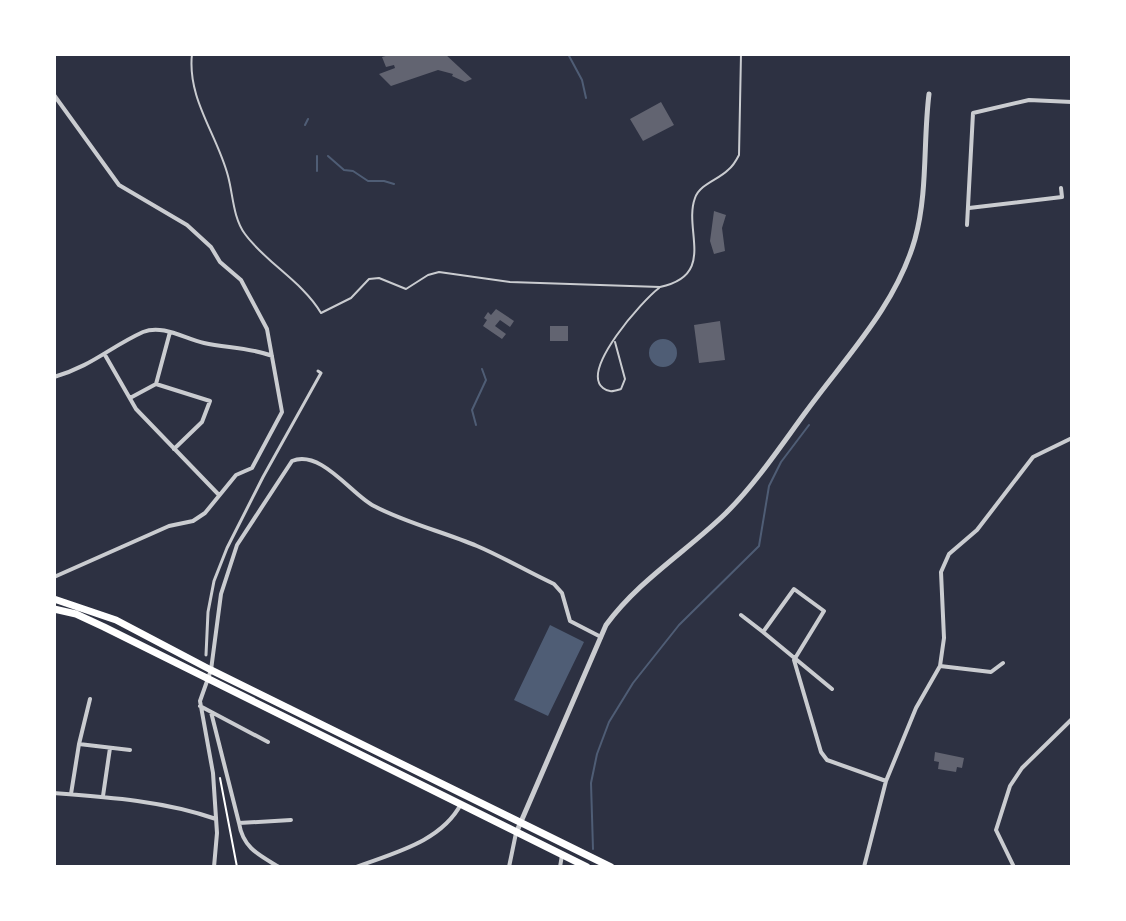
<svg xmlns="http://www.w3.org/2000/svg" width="1126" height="921" viewBox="0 0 1126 921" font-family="Lato,sans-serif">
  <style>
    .water { fill: #4f5d75 }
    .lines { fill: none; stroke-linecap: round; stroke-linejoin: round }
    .stream { stroke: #4f5d75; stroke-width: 2 }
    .building { fill: #626471 }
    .path { stroke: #fff; stroke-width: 2 }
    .service { stroke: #caccd0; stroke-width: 2 }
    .pedestrian { stroke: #caccd0; stroke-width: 3 }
    .minor { stroke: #caccd0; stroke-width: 4 }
    .tertiary { stroke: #caccd0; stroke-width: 5 }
    .primary { stroke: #fff; stroke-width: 7 }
  </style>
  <rect width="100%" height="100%" fill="#2d3142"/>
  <!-- water -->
  <path class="water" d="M649 353a14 14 0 1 1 28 0a14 14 0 1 1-28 0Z
    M550 625 584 642 548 716 514 700Z"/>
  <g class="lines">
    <!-- stream -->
    <path class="stream" d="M568 54 582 80 586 98
      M305 125 308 119
      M317 156V171
      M328 156 344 170 353 171 368 181H384L394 184
      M476 425 472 410 486 380 482 369
      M593 849 591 783 597 754 609 722 633 683 679 625 759 546 769 486 781 462 809 425"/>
  </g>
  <!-- building -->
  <path class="building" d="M393 54H445L472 79 465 82 452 76 453 74 438 70 391 86 379 74 395 68 394 65 386 67 382 57Z
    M661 102 674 125 643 141 630 119Z
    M714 211 726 215 722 228 725 251 714 254 710 241Z
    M496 309 514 321 510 327 500 320 495 326 506 334 502 339 483 326 487 320 484 318 488 312 491 315Z
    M720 321 725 360 699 363 694 325Z
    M550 326H568V341H550Z
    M935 752 964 758 962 768 957 767 956 772 938 769 939 762 934 761Z"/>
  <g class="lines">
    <!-- path -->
    <path class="path" d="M220 778 237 867"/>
    <!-- service -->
    <path class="service" d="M192 54C187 99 217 134 228 176 233 194 233 218 245 234 266 263 302 281 321 313L351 298 369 279 379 278 406 289 428 275 439 272 510 282 660 287C717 275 683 230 695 198 700 184 718 180 728 170 733 166 736 161 739 155L741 54
      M615 342 625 379 621 389C614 391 609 393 603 388 580 370 643 300 659 288"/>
    <!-- pedestrian -->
    <path class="pedestrian" d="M206 655 208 612 214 581 227 548 263 477 321 373 318 371"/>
    <!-- minor -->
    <path class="minor" d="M54 95 119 185 187 225 211 247 220 262 241 280 267 329 282 412 252 468 236 475 205 513 193 521 169 526 54 577
      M969 208 1062 197 1061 188
      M967 225 973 113 1029 100 1072 102
      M170 332 156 384 210 401 202 422 174 449
      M105 355 136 409 219 495
      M54 377C92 366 110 347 143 332 163 324 185 339 204 343 227 348 249 347 272 356
      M130 398 156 384
      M741 615 763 632
      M940 666 991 672 1003 663
      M832 689 763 632 794 589 824 611 794 660 821 752 827 760 886 781
      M200 706 268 742
      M211 712 239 823 291 820
      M79 744 130 750
      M54 793C108 797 165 801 216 819
      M71 794 79 744 90 699
      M103 796 110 748
      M239 823C243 848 259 855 279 867
      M214 867 217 833 213 773 200 701 211 670 221 594 237 545 292 461C321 449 352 495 374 506 406 523 444 532 477 546 503 557 528 572 554 584L562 593 570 621 601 637
      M356 867C393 853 441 842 461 804
      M509 867 516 833
      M560 867 562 855
      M864 867 886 781 916 708 940 666 944 638 941 572 949 554 977 530 1033 457 1072 438
      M1014 867 996 830 1010 786 1022 768 1072 719"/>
    <!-- tertiary -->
    <path class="tertiary" d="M517 831 606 625C639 580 686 552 726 513 756 483 780 447 805 413 845 358 896 306 915 239 928 192 923 142 929 94"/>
    <!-- primary -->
    <path class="primary" d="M54 599 116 620 211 670 611 867
      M54 609 76 614 104 627 587 867"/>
  </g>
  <!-- border -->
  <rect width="1126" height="921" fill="none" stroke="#ffffff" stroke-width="112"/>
</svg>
